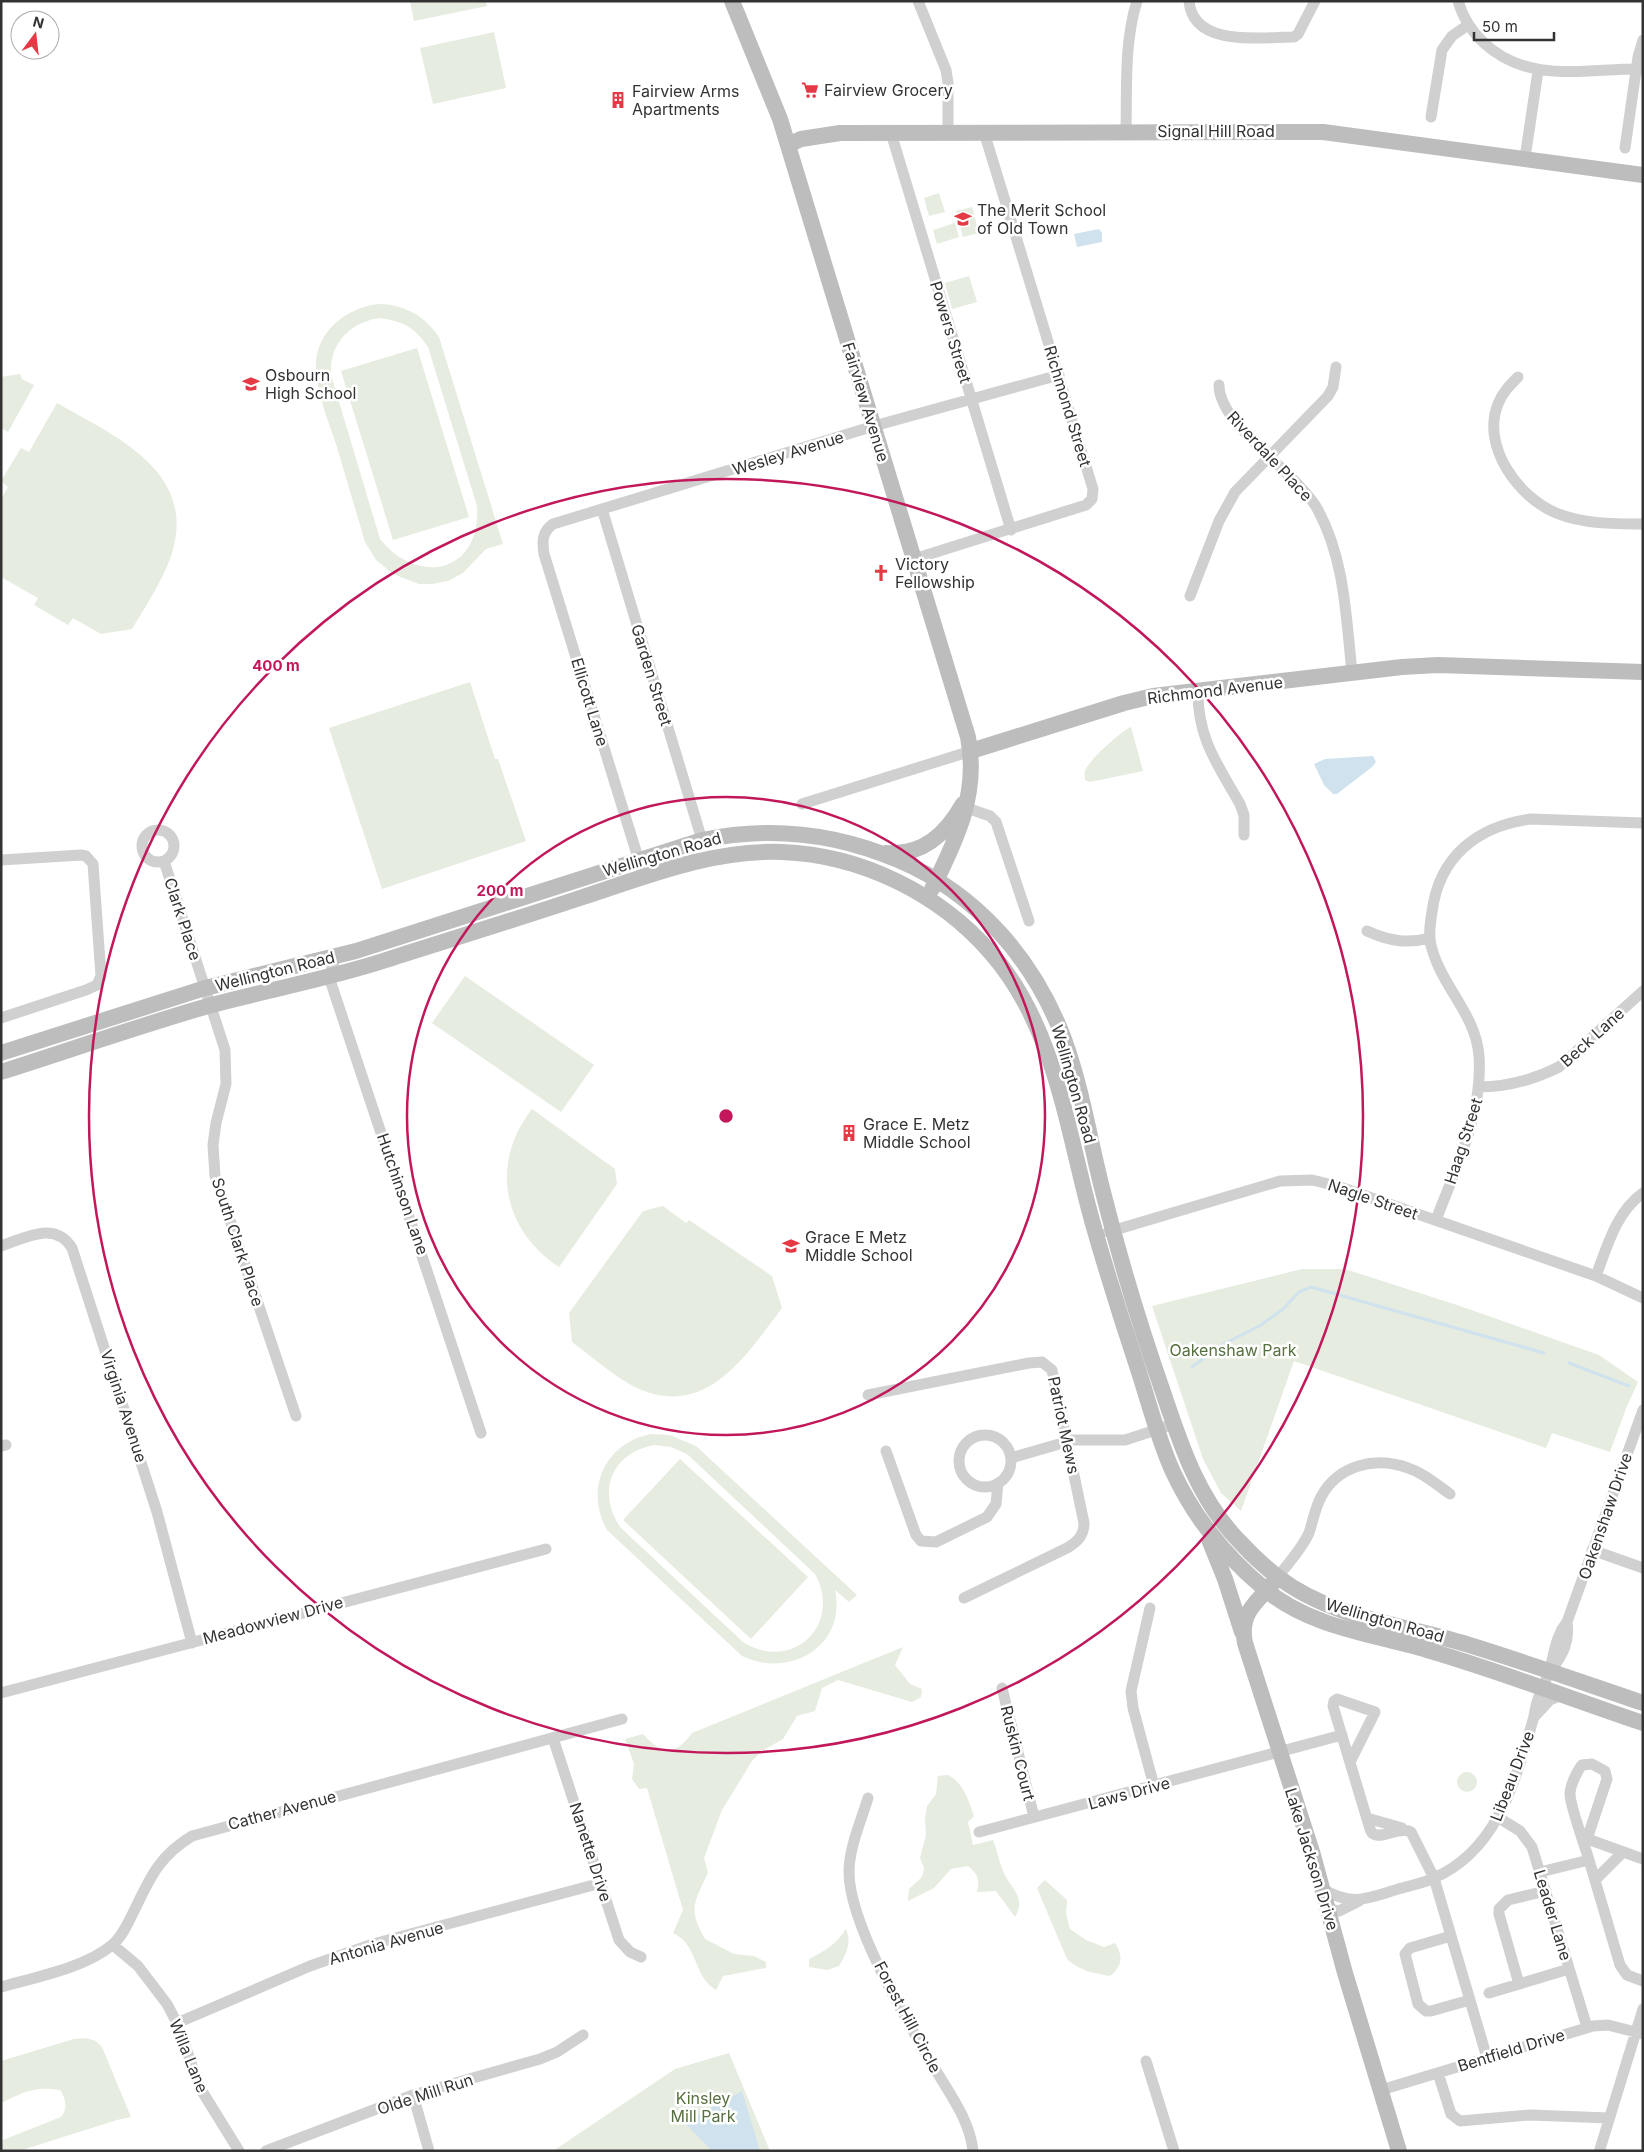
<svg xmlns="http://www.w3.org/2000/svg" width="1644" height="2152" viewBox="0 0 1644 2152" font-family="Inter,sans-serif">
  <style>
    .green { fill: #e6ecdf; fill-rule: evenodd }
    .water { fill: #cfe2ee }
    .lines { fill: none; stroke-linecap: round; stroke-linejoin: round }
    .stream { stroke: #cfe2ee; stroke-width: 3 }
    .street { stroke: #d0d0d0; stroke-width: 11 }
    .secondary { stroke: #bdbdbd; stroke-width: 16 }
    .ring { fill: none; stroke: #c2185b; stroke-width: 2.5 }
    .labels { text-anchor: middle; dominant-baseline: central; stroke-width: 5; stroke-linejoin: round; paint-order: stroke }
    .poi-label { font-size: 16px; fill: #333; stroke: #fff; text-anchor: start }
    .street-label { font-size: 16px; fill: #333; stroke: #fff }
    .park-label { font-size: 16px; fill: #56703f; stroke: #fff }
    .centre { fill: #c2185b; stroke: #fff; stroke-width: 2.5 }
    .ring-label { font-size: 15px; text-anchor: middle; font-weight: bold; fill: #c2185b; stroke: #fff; stroke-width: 5; stroke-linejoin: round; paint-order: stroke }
  </style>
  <rect width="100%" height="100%" fill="#fff"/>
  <!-- green -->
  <path class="green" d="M410 1H486L487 6 414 21Z
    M494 32 506 88 433 104 420 48Z
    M939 193 945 212 929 216 924 198Z
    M972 207 979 233 963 237 956 211Z
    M955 223 959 237 937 244 933 230Z
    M969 276 977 302 952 309 945 283Z
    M378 304C404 304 425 316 439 337L503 544 486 549 463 573 448 581 432 584H419L393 574 376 560 365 542C356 511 346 479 337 447 329 422 317 395 316 369 314 333 345 308 378 304ZM379 318C402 321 415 327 428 347L477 506C482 571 419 588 380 539L331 375C329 344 349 323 379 318Z
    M417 348 469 517 393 540 341 371Z
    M20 374 22 379 34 385 8 432 1 428V377Z
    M57 403C116 437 201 472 170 559 161 583 145 607 132 629L101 634 73 618 68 625 34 605 38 598 1 577V499L8 487 1 481 21 448 29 452Z
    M470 682 495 759H498L526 841 382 889 329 728Z
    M1131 727 1143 771 1090 782 1085 780C1085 777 1084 774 1085 771 1088 761 1121 731 1131 727Z
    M465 976 594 1065 561 1112 432 1023Z
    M532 1109 615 1169 617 1184 559 1267C502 1229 490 1163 532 1109Z
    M663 1206 686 1223 689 1220 772 1276 782 1308C744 1358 704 1423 631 1385 610 1373 591 1356 572 1342L569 1313 643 1211Z
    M1302 1269H1345L1457 1305 1599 1355 1638 1382 1627 1406 1610 1452 1552 1433 1546 1448 1294 1361 1241 1511 1221 1493 1203 1459 1152 1306Z
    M651 1434 670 1435 696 1446 857 1595 849 1602 835 1590C847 1646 790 1679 742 1656L607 1530C584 1489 605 1443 651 1434ZM654 1445 671 1447 687 1454 815 1574C843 1625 792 1673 743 1642L621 1528C596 1493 611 1453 654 1445Z
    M680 1459 808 1577 751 1639 623 1520Z
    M903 1647 895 1665 910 1684 922 1689 921 1697 912 1702 838 1680 822 1688 815 1711 797 1716 783 1739 762 1751 752 1761 722 1810 704 1858 708 1872C695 1903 687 1907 705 1939L734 1954 754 1956 766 1962V1968L723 1976 716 1990C693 1977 699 1945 673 1933L683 1910 647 1788 639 1789 632 1779 634 1764 625 1739 643 1734C662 1755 674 1757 692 1733Z
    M1457 1782a10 10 0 1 1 20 0a10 10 0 1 1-20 0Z
    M948 1775C963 1782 969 1801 974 1816L968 1822 973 1845 993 1840C997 1850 999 1861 1003 1871 1010 1888 1027 1897 1015 1917L996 1891 977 1892C980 1880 978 1874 968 1866L951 1869 934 1888 908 1901 909 1889 922 1877 924 1868 920 1858 926 1835 925 1819 927 1806 936 1794 938 1776Z
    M1045 1880 1067 1900 1066 1914 1070 1929 1086 1940 1104 1947 1115 1943C1123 1955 1123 1966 1110 1976 1094 1973 1079 1971 1067 1959L1037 1888Z
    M846 1929C852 1943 846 1954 839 1966L827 1970 809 1967V1959C825 1951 836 1944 846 1929Z
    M86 2038 96 2041 102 2047 131 2117 117 2120 19 2151H1L3 2140 61 2117C68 2109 66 2098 60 2090 35 2086 24 2092 1 2103V2061L74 2039Z
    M729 2053 770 2151H553L675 2069Z"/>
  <!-- water -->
  <path class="water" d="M1099 229 1102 233V242L1077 247 1074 234Z
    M1373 756 1376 762 1372 767 1337 794H1333L1324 785 1314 764 1325 759Z
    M742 2091 760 2151H712L684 2122Z"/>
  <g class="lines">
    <!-- stream -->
    <path class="stream" d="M1569 1363 1629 1386
      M1192 1367 1220 1346 1261 1325 1283 1309 1299 1292 1311 1287 1544 1353"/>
    <!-- street -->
    <path class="street" d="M918 1 946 70 948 83V133
      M1189 1C1193 48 1262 37 1294 37L1298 34 1315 1
      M1458 1C1463 18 1471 31 1484 43 1529 85 1587 68 1643 69
      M1431 117 1442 50 1452 36 1468 25
      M1126 132C1127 89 1124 42 1137 1
      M891 133 1011 530
      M1625 148 1638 57 1643 40
      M1525 158 1538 71
      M1518 377C1510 385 1502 393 1498 404 1481 446 1518 497 1556 513 1583 524 1613 524 1643 524
      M1219 385C1219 426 1297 472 1318 510 1345 560 1346 618 1352 672
      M602 509 702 840
      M914 559 1086 505 1092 499 1093 489 984 132
      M1190 596 1219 521 1235 492 1328 396 1333 387 1336 367
      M1198 690C1197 738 1218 765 1240 804L1244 815V835
      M802 804 971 751
      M967 808 990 816 996 822 1029 921
      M142 846a16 16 0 1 1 32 0a16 16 0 1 1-32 0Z
      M1 860 81 855 86 856 93 864 101 976 97 985 86 990 1 1018
      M164 861 225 1050 226 1084 216 1123 213 1145 215 1176 296 1416
      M644 877 544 554C542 541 542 532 553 524L874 426 1059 375
      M1367 931C1389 941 1407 944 1430 938
      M336 956 329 977 481 1433
      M1479 1087C1508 1087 1533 1080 1559 1067L1643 991
      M1436 1220C1456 1167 1483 1114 1479 1056 1476 1015 1443 988 1432 949 1428 938 1430 924 1432 912 1439 856 1478 826 1531 819L1643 823
      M1108 1232 1280 1181 1312 1180 1337 1186 1596 1276 1643 1298
      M1 1246C25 1238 55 1220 72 1248L157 1512 192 1643
      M1596 1276C1607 1247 1616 1212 1643 1193
      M868 1395 1029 1363 1042 1362 1052 1370 1084 1523C1084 1536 1077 1542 1067 1548L964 1598
      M959 1461a26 26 0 1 1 52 0a26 26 0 1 1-52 0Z
      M1 1446 6 1445
      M886 1451 916 1535 921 1541 936 1542 987 1517 996 1504 998 1483
      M1011 1458 1073 1440H1125L1174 1424
      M1592 1550 1643 1568
      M1278 1577C1288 1563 1302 1549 1309 1533 1313 1521 1315 1508 1321 1497 1338 1465 1375 1456 1408 1468 1424 1473 1437 1485 1450 1494
      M1150 1608 1131 1691 1133 1708 1154 1786
      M1551 1670C1563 1655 1570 1641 1567 1622
      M1002 1688 1034 1817
      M1 1693 546 1549
      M1535 1716 1550 1700 1562 1695
      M553 1738 619 1940 630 1952 641 1957
      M1350 1762 1375 1712 1337 1699 1334 1701 1333 1706 1370 1829 1372 1833C1383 1841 1398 1825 1411 1832L1434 1878 1487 2058
      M868 1798C861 1821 849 1848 849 1872 849 1924 908 2023 935 2069 950 2094 970 2121 973 2151
      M1367 1818 1402 1828
      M1499 1818 1520 1831 1532 1847 1587 2027
      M979 1832 1342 1735
      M1582 1837 1643 1859
      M1585 1845 1607 1779 1605 1771 1592 1764 1582 1765C1577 1771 1570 1786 1570 1794 1570 1806 1585 1846 1589 1860L1620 1965 1627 1975 1643 1981
      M1540 1872 1589 1860
      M1595 1880 1623 1852
      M1323 1889C1353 1908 1370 1897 1402 1888 1412 1885 1424 1883 1434 1878 1498 1850 1515 1781 1533 1720 1535 1714 1535 1708 1537 1702 1540 1692 1545 1684 1548 1674 1555 1655 1554 1638 1567 1622L1643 1410
      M1329 1909 1339 1911 1359 1901
      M1451 1936 1410 1948 1405 1954 1418 2004 1426 2011H1431L1470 2000
      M113 1945 138 1966 167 2004 177 2023 200 2088 239 2151
      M1519 1984 1499 1914V1909L1508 1900 1546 1891
      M1 1987C35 1977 85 1968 112 1945 121 1938 126 1927 131 1917 149 1881 156 1858 192 1836L622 1719
      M1489 1993 1569 1969
      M177 2023 310 1966 373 1944 601 1883
      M1146 2061 1174 2151
      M1438 2073 1451 2114 1460 2121 1530 2115 1609 2118
      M1381 2090 1593 2026 1608 2025 1643 2034
      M413 2095 429 2151
      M1600 2149 1643 2009
      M266 2151 413 2095 540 2059 557 2052 583 2035"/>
    <!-- secondary -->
    <path class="secondary" d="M732 1 780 119 968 737C979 793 957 839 932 889
      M788 145 801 139 840 133 1323 132 1643 175
      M971 751 1124 703 1153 696 1402 667 1438 665 1643 672
      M886 853C923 856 946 834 963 804
      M1 1053 205 988 356 951 702 840C769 826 835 833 898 860 978 894 1034 960 1064 1039 1082 1088 1090 1142 1103 1192 1120 1260 1140 1326 1163 1392 1181 1446 1199 1501 1241 1543 1252 1555 1265 1567 1278 1577 1331 1618 1404 1625 1466 1644 1525 1662 1584 1683 1643 1703
      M1 1072C70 1050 139 1026 208 1006 267 990 328 979 386 960 452 939 517 919 583 897 647 876 714 849 782 852 861 855 939 893 991 953 1056 1027 1067 1132 1093 1224 1107 1273 1122 1321 1138 1369 1149 1403 1158 1439 1173 1472 1194 1517 1227 1558 1266 1590 1310 1627 1373 1634 1427 1650 1500 1671 1571 1699 1643 1723
      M1210 1542 1225 1579 1242 1632
      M1273 1583C1256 1603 1239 1613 1245 1643L1313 1855 1345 1973 1399 2151"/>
  </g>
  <!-- distance rings -->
  <g class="ring">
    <circle cx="726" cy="1116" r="319"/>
    <circle cx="726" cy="1116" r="637"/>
  </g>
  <!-- icons -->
  <defs>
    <g id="supermarket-bare" transform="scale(1.35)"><path d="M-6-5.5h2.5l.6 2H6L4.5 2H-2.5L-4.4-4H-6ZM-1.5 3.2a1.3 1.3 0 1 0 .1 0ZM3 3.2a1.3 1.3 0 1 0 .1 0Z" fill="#e63946" stroke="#fff" stroke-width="2.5" paint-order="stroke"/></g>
    <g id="building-bare" transform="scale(1.35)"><path d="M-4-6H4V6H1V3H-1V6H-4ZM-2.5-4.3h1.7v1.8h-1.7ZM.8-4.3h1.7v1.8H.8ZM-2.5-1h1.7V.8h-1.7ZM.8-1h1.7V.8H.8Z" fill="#e63946" stroke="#fff" stroke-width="2.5" paint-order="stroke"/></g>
    <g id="school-bare" transform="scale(1.35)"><path d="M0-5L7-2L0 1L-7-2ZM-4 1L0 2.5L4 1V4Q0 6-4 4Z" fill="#e63946" stroke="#fff" stroke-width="2.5" paint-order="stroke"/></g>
    <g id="church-bare" transform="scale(1.35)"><path d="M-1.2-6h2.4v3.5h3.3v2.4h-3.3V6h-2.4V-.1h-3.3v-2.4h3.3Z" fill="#e63946" stroke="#fff" stroke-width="2.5" paint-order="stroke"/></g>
  </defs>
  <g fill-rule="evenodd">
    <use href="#supermarket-bare" x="810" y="90"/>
    <use href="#building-bare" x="618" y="100"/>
    <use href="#school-bare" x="963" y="219"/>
    <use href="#school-bare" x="251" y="384"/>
    <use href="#church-bare" x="881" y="573"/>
    <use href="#building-bare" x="849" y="1133"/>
    <use href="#school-bare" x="791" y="1246"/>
  </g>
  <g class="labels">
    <!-- poi labels -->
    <g class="poi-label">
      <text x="824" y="90">Fairview Grocery</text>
      <text x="632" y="91">Fairview Arms<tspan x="632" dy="18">Apartments</tspan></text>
      <text x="977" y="210">The Merit School<tspan x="977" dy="18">of Old Town</tspan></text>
      <text x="265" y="375">Osbourn<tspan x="265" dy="18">High School</tspan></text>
      <text x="895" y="564">Victory<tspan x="895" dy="18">Fellowship</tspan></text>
      <text x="863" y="1124">Grace E. Metz<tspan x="863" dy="18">Middle School</tspan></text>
      <text x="805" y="1237">Grace E Metz<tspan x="805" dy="18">Middle School</tspan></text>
    </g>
    <!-- street labels -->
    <g class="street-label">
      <text x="1216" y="131">Signal Hill Road</text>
      <text transform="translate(951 332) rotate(73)">Powers Street</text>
      <text transform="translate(866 402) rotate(73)">Fairview Avenue</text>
      <text transform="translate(1068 406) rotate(73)">Richmond Street</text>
      <text transform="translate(788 453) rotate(-17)">Wesley Avenue</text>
      <text transform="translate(1270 456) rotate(47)">Riverdale Place</text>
      <text transform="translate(652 675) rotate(73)">Garden Street</text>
      <text transform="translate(1215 690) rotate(-7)">Richmond Avenue</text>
      <text transform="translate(590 702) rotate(73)">Ellicott Lane</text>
      <text transform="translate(662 854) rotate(-16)">Wellington Road</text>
      <text transform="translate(183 919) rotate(72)">Clark Place</text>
      <text transform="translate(275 971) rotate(-14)">Wellington Road</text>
      <text transform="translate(1592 1037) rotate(-42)">Beck Lane</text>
      <text transform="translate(1074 1084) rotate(74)">Wellington Road</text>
      <text transform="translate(1463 1141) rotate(-72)">Haag Street</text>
      <text transform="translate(403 1194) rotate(71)">Hutchinson Lane</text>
      <text transform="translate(1373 1199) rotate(19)">Nagle Street</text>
      <text transform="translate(238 1242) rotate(72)">South Clark Place</text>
      <text transform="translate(124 1406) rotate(72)">Virginia Avenue</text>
      <text transform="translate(1064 1425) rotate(78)">Patriot Mews</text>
      <text transform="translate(1605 1516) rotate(-71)">Oakenshaw Drive</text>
      <text transform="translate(273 1620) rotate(-15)">Meadowview Drive</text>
      <text transform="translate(1385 1620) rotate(16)">Wellington Road</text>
      <text transform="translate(1018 1753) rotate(76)">Ruskin Court</text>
      <text transform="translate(1512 1776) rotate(-69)">Libeau Drive</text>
      <text transform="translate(1129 1793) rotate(-15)">Laws Drive</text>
      <text transform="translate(282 1810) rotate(-15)">Cather Avenue</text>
      <text transform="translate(591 1852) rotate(72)">Nanette Drive</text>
      <text transform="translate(1312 1859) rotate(73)">Lake Jackson Drive</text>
      <text transform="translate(1553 1915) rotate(73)">Leader Lane</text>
      <text transform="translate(386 1943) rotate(-16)">Antonia Avenue</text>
      <text transform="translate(908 2017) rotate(62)">Forest Hill Circle</text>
      <text transform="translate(1511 2050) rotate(-17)">Bentfield Drive</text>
      <text transform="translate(189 2056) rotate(68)">Willa Lane</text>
      <text transform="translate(425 2094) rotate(-18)">Olde Mill Run</text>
    </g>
    <!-- park labels -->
    <g class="park-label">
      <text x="1233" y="1350">Oakenshaw Park</text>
      <text x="703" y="2098">Kinsley<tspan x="703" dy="18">Mill Park</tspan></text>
    </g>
  </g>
  <circle cx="726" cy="1116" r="8" class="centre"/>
  <g class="ring-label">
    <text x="276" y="671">400 m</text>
    <text x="500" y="896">200 m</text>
  </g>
  <!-- border -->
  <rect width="1644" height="2152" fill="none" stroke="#333333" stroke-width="5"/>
  <!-- north arrow -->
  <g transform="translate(35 35) rotate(15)"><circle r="24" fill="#ffffff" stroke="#adadad"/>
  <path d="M0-4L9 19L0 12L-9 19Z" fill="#e63946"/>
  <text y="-8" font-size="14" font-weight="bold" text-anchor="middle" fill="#333333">N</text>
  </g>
  <!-- scale -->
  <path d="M1474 32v8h80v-8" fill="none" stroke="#333333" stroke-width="2.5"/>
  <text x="1482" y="32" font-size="15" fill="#333333" stroke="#ffffff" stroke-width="4" paint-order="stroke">50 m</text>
</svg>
